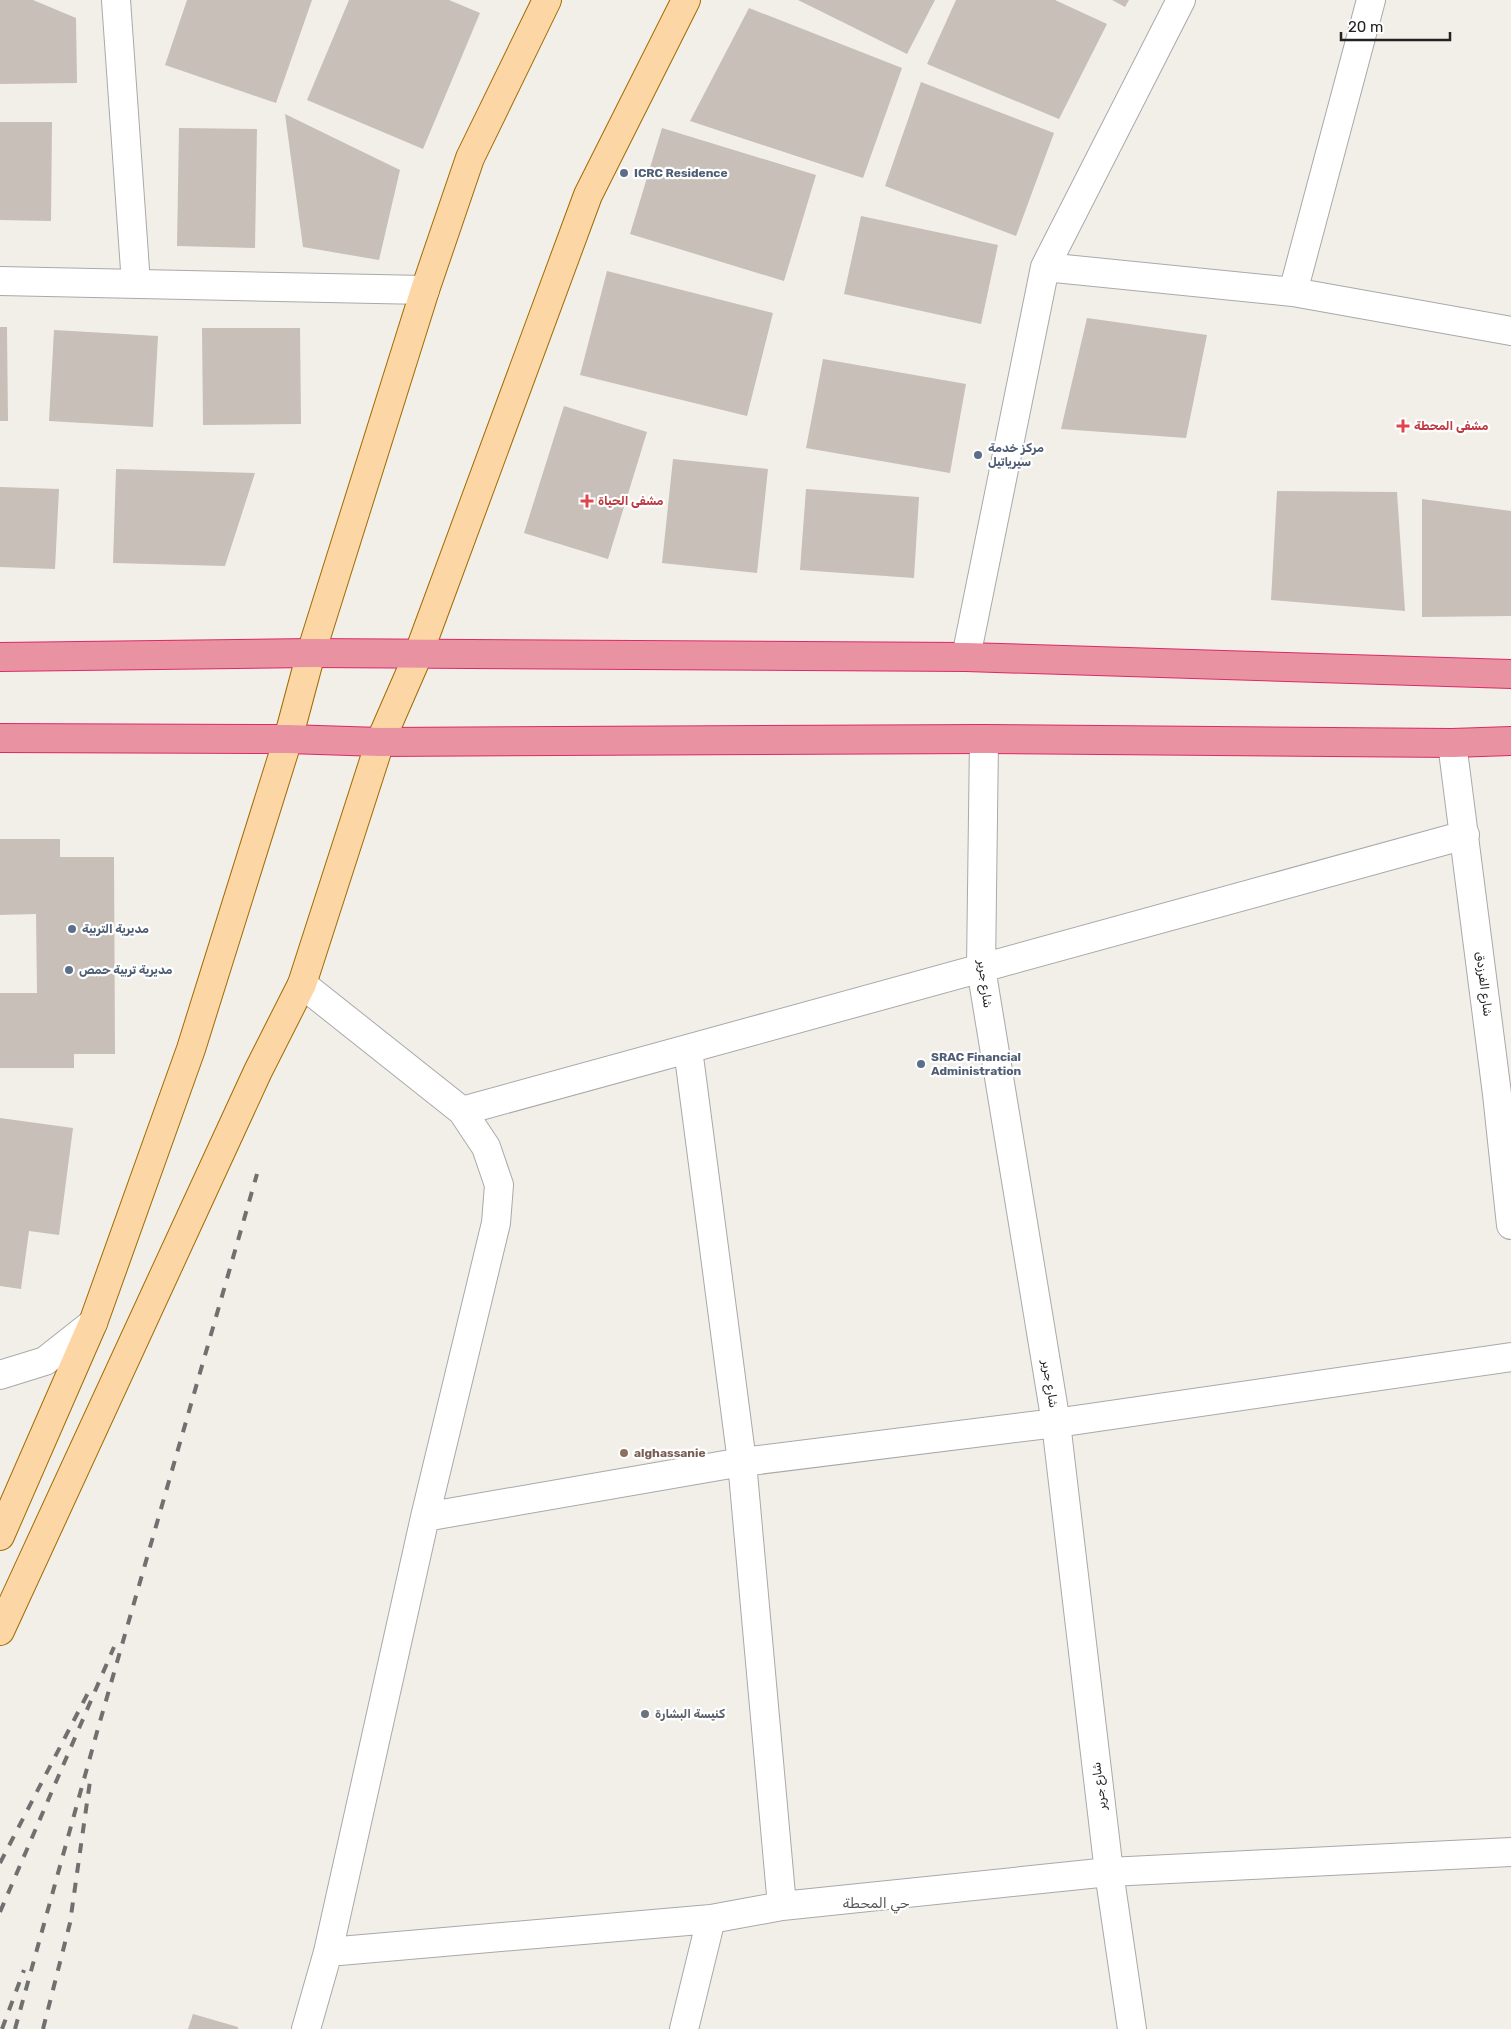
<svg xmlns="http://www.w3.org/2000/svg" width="1511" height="2029" viewBox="0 0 1511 2029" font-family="Rubik,'Noto Naskh Arabic',sans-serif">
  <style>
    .building { fill: #c7bfb8 }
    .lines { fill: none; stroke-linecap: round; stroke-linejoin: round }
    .minor-casing { stroke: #a9a9a9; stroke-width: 30 }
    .major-casing { stroke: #a06b00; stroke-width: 30 }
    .highway-casing { stroke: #dc2a67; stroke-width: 30 }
    .minor { stroke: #fff; stroke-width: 28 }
    .major { stroke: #fcd6a4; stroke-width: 28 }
    .highway { stroke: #e892a2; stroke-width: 28 }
    .rail { stroke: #707070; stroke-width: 4; stroke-dasharray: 10 10; stroke-linecap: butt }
    .service-dot { fill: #5c6f8a; stroke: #fff; stroke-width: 2 }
    .health-dot { fill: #e0444e; stroke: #fff; stroke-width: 2 }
    .education-dot { fill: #8d6e63; stroke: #fff; stroke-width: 2 }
    .worship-dot { fill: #6b7280; stroke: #fff; stroke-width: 2 }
    .labels { text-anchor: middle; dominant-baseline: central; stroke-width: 4.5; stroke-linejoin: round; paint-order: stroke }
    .service-label { font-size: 12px; font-weight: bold; fill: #4e5e75; stroke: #fff; text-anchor: start }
    .health-label { font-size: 12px; font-weight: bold; fill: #be3a42; stroke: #fff; text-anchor: start }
    .street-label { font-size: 12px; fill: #222; stroke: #fff }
    .education-label { font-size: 12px; font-weight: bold; fill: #785e54; stroke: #fff; text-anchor: start }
    .worship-label { font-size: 12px; font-weight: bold; fill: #5b616d; stroke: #fff; text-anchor: start }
    .neighbourhood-label { font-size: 14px; fill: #555; stroke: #fff }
  </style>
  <rect width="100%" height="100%" fill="#f2efe9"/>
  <!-- building -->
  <path class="building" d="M0 0H33L76 18 77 83 0 84Z
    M187 0H312L276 103 165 65Z
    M349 0H449L480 13 423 149 307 100Z
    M798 0H935L907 54Z
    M956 0H1055L1107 24 1059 119 927 64Z
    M1112 0H1129L1125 7Z
    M749 8 902 68 863 178 690 121Z
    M921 82 1054 133 1016 236 885 186Z
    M285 114 400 170 379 260 303 247Z
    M0 122H52L51 221 0 220Z
    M179 128 257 129 255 248 177 246Z
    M662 128 816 175 784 281 630 234Z
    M861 216 998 245 981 324 844 294Z
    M607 271 773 313 747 416 580 375Z
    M1087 318 1207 335 1186 438 1061 429Z
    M0 327H7L8 421H0Z
    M202 328H300L301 424 203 425Z
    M54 330 158 336 153 427 49 421Z
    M823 359 966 384 950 473 806 448Z
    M564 406 647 432 608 559 524 533Z
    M673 459 768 469 757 573 662 563Z
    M116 469 255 473 225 566 113 563Z
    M0 487 59 489 55 569 0 567Z
    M806 489 919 497 914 578 800 570Z
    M1277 491 1397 492 1405 611 1271 600Z
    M1422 499 1511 511V616L1422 617Z
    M0 839H60V857H114L115 1054H74V1068H0V993H37L36 914 0 915Z
    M0 1118 73 1128 59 1235 29 1231 21 1289 0 1286Z
    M193 2014 238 2027V2029H188Z"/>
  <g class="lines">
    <!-- minor casing -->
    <g class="minor-casing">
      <path id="minor" d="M116 0 136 284
        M1045 267 1293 292 1511 331
        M0 281 425 290
        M1293 292 1371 0
        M966 657 1045 267 1181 0
        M984 739 981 968 1056 1423 1109 1872 1132 2029
        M1452 743 1497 1094 1511 1225
        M302 984 462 1111 486 1147 499 1185 496 1223 425 1517 328 1952 306 2029
        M688 1049 742 1462 782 1906
        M462 1111 1465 835
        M0 1375 45 1361 93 1323
        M425 1517 742 1462 1056 1423 1511 1357
        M328 1952 711 1919 782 1906 1109 1872 1511 1852
        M684 2029 711 1919"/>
    </g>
    <!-- major casing -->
    <g class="major-casing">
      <path id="major" d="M0 1536 93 1323 191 1049 288 739 311 653 425 290 470 158 547 0
        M0 1631 258 1071 302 984 380 742 418 655 588 195 686 0"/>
    </g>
    <!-- highway casing -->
    <g class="highway-casing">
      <path id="highway" d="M0 657 311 653 966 657 1511 674
        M0 738 288 739 380 742 984 739 1452 743 1511 741"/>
    </g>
    <!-- minor -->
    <use href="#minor" class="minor"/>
    <!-- major -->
    <use href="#major" class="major"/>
    <!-- highway -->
    <use href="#highway" class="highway"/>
    <!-- rail -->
    <path class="rail" d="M0 1863 88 1693
      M0 1912 114 1647
      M2 2029 24 1970
      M15 2029 97 1732 257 1174
      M43 2029 70 1923 91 1774"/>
  </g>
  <!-- markers -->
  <g class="service-dot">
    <circle cx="624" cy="173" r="5"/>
    <circle cx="978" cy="455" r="5"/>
    <circle cx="72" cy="929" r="5"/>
    <circle cx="69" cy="970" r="5"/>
    <circle cx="921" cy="1064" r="5"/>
  </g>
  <g class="health-dot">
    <path d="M1400.5 418.5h5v5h5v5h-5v5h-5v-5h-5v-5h5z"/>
    <path d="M584.5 493.5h5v5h5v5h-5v5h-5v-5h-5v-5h5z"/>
  </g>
  <circle class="education-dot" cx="624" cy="1453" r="5"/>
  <circle class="worship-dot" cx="645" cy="1714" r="5"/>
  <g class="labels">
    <!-- service labels -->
    <g class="service-label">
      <text x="634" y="173">ICRC Residence</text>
      <text x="988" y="448">مركز خدمة<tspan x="988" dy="14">سيرياتيل</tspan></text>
      <text x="82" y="929">مديرية التربية</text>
      <text x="79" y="970">مديرية تربية حمص</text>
      <text x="931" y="1057">SRAC Financial<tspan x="931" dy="14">Administration</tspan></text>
    </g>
    <!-- health labels -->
    <g class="health-label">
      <text x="1414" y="426">مشفى المحطة</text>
      <text x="598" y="501">مشفى الحياة</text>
    </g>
    <!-- street labels -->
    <g class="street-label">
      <text transform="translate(985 984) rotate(83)">شارع جرير</text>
      <text transform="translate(1484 984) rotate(83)">شارع الفرزدق</text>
      <text transform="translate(1050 1384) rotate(81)">شارع جرير</text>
      <text transform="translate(1099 1786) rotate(-97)">شارع جرير</text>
    </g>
    <!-- education labels -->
    <g class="education-label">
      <text x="634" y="1453">alghassanie</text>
    </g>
    <!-- worship labels -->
    <g class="worship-label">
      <text x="655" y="1714">كنيسة البشارة</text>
    </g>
    <!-- neighbourhood labels -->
    <g class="neighbourhood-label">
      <text x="876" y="1903">حي المحطة</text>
    </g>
  </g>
  <!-- scale -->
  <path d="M1341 32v8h109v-8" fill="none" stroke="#222222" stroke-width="2.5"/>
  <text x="1348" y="32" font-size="15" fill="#222222" stroke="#ffffff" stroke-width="4" paint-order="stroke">20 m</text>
</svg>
